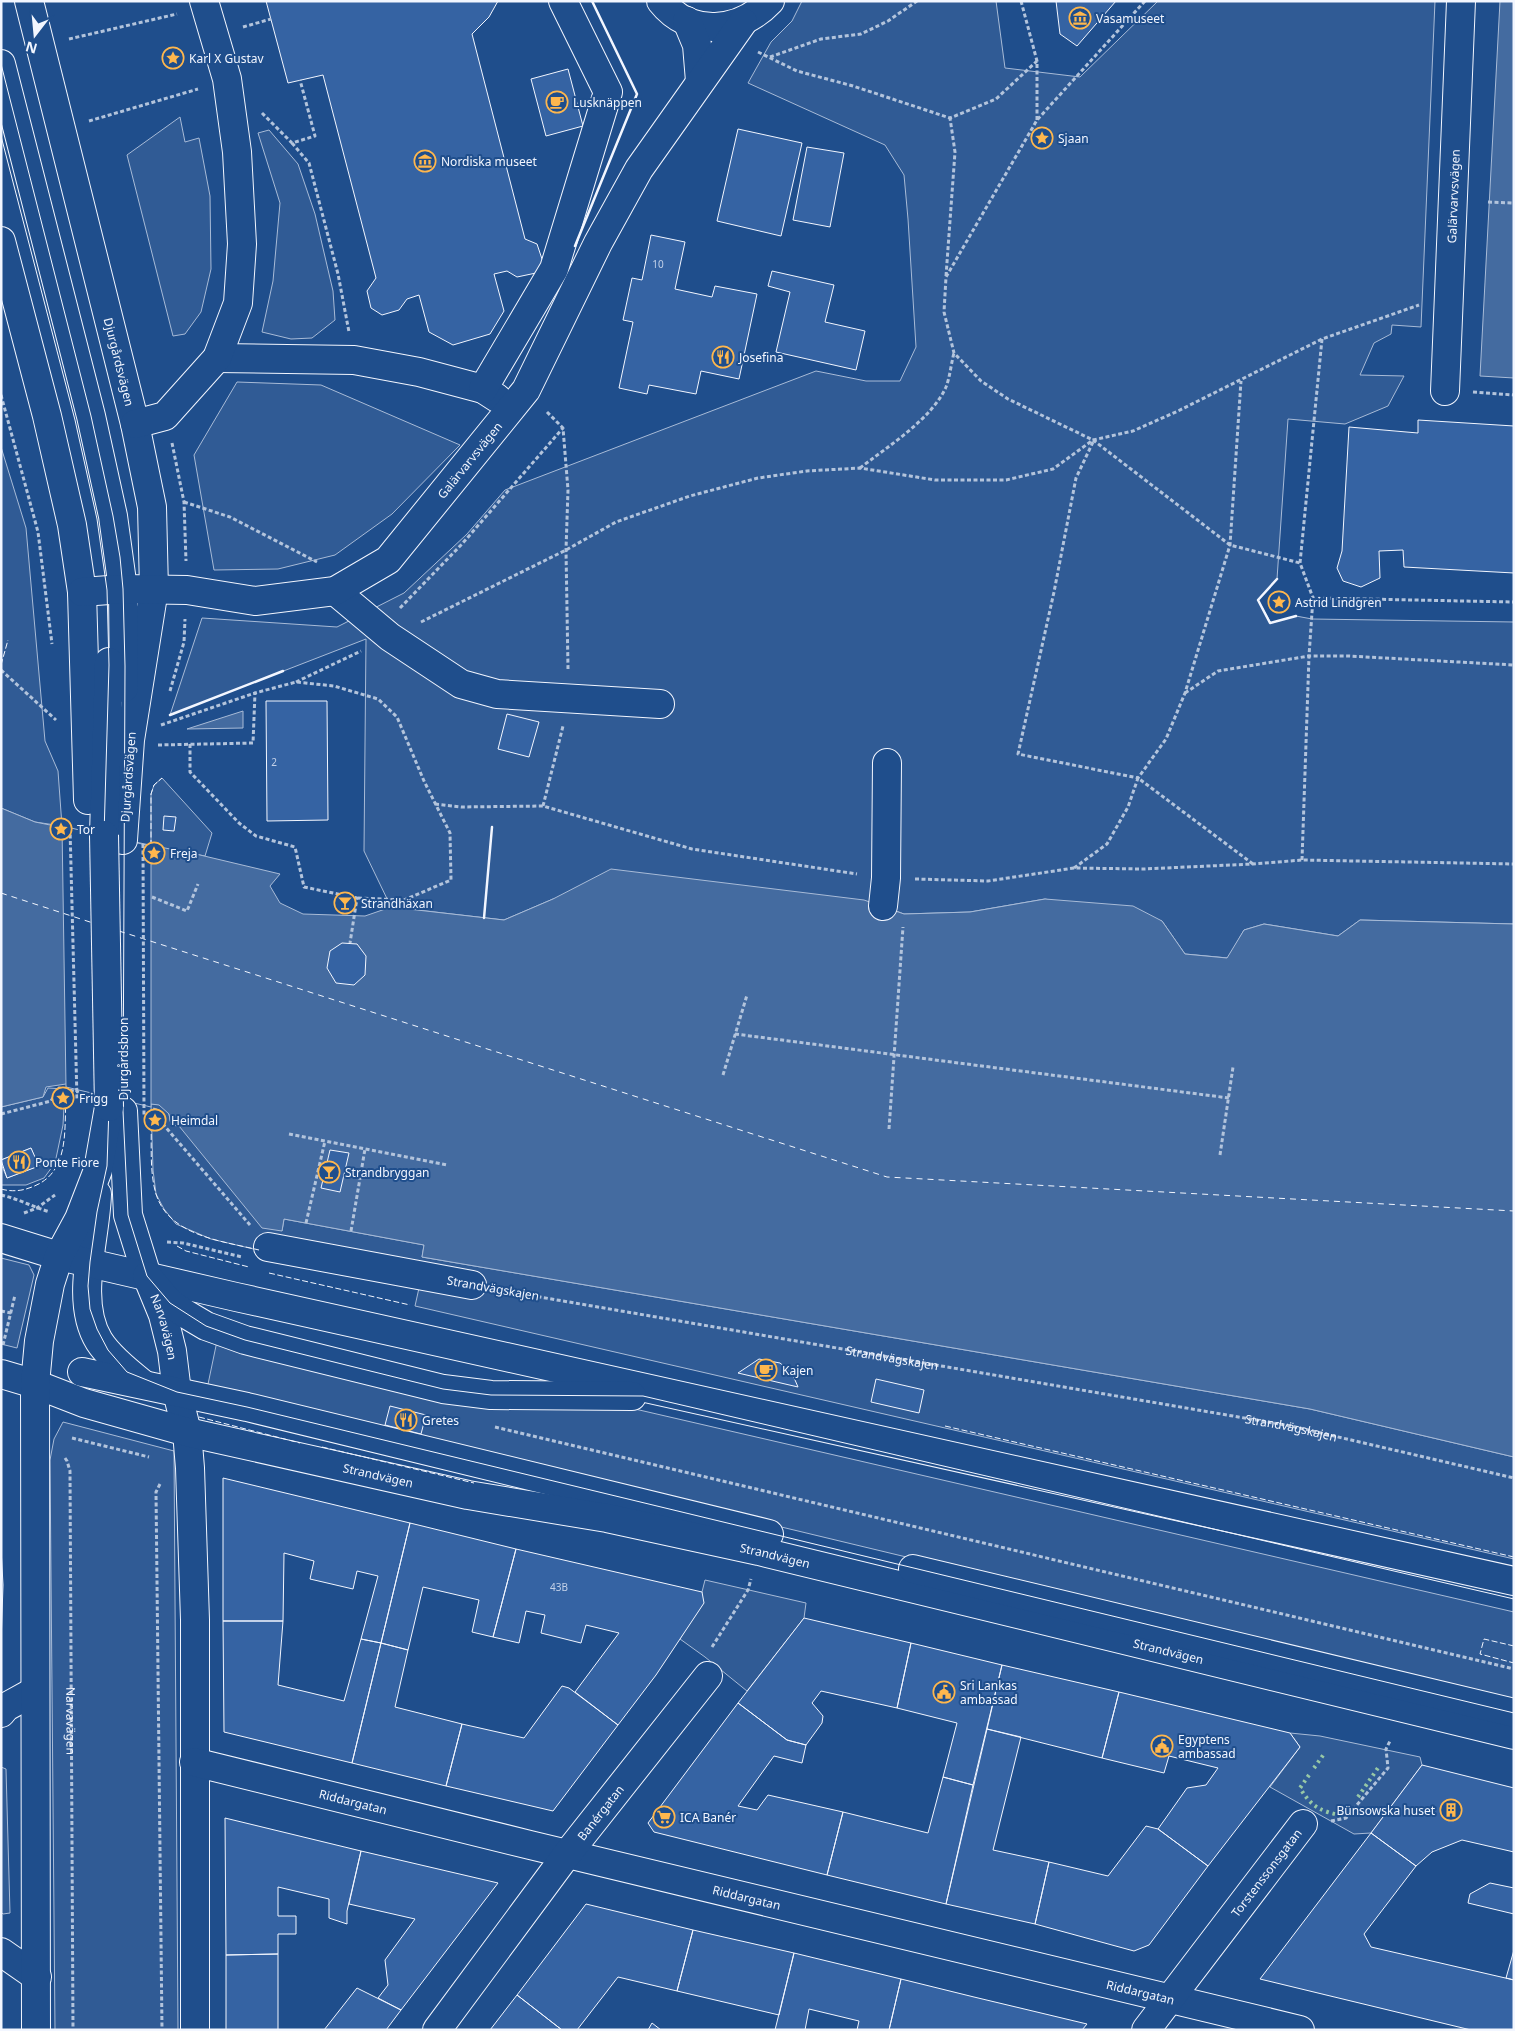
<svg xmlns="http://www.w3.org/2000/svg" width="1515" height="2031" viewBox="0 0 1515 2031" font-family="'Noto Sans',sans-serif">
  <style>
    .built { fill: #305b95; stroke: #a8bbd7 }
    .water { fill: #446ba0; stroke: #a8bbd7 }
    .pier { fill: #1f4e8c; stroke: #a8bbd7 }
    .lines { fill: none; stroke-linecap: round; stroke-linejoin: round }
    .ferry { stroke: #f2f6ff; stroke-width: 1; stroke-dasharray: 6 5; stroke-linecap: butt }
    .building { fill: #3563a3; stroke: #f2f6ff }
    .minor-casing { stroke: #f2f6ff; stroke-width: 30 }
    .path { stroke: #b3c4dc; stroke-width: 3; stroke-dasharray: 4 2.5; stroke-linecap: butt }
    .minor { stroke: #1f4e8c; stroke-width: 28 }
    .tram { stroke: #f2f6ff; stroke-width: 1 }
    .minor-bridge-casing { stroke: #f2f6ff; stroke-width: 30; stroke-linecap: butt }
    .path-bridge { stroke: #b3c4dc; stroke-width: 3; stroke-dasharray: 4 2.5; stroke-linecap: butt }
    .minor-bridge { stroke: #1f4e8c; stroke-width: 28 }
    .hedge { stroke: #97c8a6; stroke-width: 4; stroke-dasharray: 2.5 4; stroke-linecap: butt }
    .fence { stroke: #f2f6ff; stroke-width: 1; stroke-dasharray: 6 2.5; stroke-linecap: butt }
    .wall { stroke: #f2f6ff; stroke-width: 2.5 }
    .labels { text-anchor: middle; dominant-baseline: central; stroke-width: 4; stroke-linejoin: round; paint-order: stroke }
    .number-label { font-size: 10px; fill: #c3d1e8 }
    .poi-label { font-size: 12px; fill: #f2f6ff; stroke: #1f4e8c; text-anchor: start }
    .street-label { font-size: 12px; fill: #f2f6ff; stroke: #1f4e8c }
  </style>
  <rect width="100%" height="100%" fill="#1f4e8c"/>
  <!-- built -->
  <path class="built" d="M802 1H996L1005 68 1080 77 1158 1H1435L1421 327 1392 325 1391 334 1374 343 1360 375 1404 376 1388 406 1345 424 1288 419 1277 579 1258 600 1271 623 1296 616 1312 619 1514 622V924L1360 920 1338 936 1264 924 1244 930 1228 958 1185 954 1162 921 1045 899 970 912 904 914 883 906 553 899 504 920 391 907 364 851 366 639 170 715 202 618 337 627 404 593 467 534 505 490 816 371 866 381H900L916 347 908 219 904 175 885 145 748 83 771 42 792 21Z
    M180 117 185 142 199 138 210 196 211 269 201 312 185 334 173 336 127 155Z
    M269 130 298 164 315 214 333 291 335 320 312 338 291 339 262 332 273 281 280 203 258 133Z
    M237 382 321 385 460 445 392 514 335 555 278 569 214 570 194 455Z
    M1 447 26 528 45 741 58 771 62 826 35 822 1 808Z
    M162 778 212 833 205 856 151 846V794L154 785Z
    M48 1088 65 1089 63 1125 55 1163 44 1178 26 1185H1V1164L7 1178 38 1166 31 1148 1 1160V1107L43 1097Z
    M151 1104H159L165 1108 169 1114 171 1125 179 1126 282 1231 284 1219 424 1245 422 1257 1310 1409 1514 1457V1559L415 1306 419 1288 211 1239 176 1224 164 1209 156 1194 153 1170Z
    M1 1258 29 1265 34 1275 17 1348 1 1344Z
    M217 1341 622 1406 1514 1612V1703L207 1389Z
    M63 1422 174 1451 178 2030H55L50 1460 54 1439Z
    M705 1580 806 1603 804 1618 747 1691 705 1657 680 1639 702 1592Z
    M1290 1733 1320 1736 1420 1757 1422 1765 1371 1833 1354 1834 1270 1787 1300 1747Z
    M1 1767 6 1769 10 1913 3 1914 1 1912Z"/>
  <!-- water -->
  <path class="water" d="M1500 1H1514V378L1480 376Z
    M243 711V728L187 729Z
    M1 808 35 822 200 855 280 874 270 886 280 903 303 914 365 916 391 907 504 920 553 899 611 869 864 900 904 914 970 912 1045 899 1133 906 1162 921 1185 954 1227 958 1244 930 1264 924 1338 936 1360 920 1514 924V1457L1310 1409 422 1257 424 1245 284 1219 282 1231 262 1228 179 1126 171 1125 169 1114 159 1105 151 1104 66 1084 46 1087 43 1097 1 1107Z"/>
  <!-- pier -->
  <path class="pier" d="M62 826 151 846V1107L66 1087Z"/>
  <g class="lines">
    <!-- ferry -->
    <path class="ferry" d="M1 893 93 923
      M119 931 887 1177 1514 1211"/>
  </g>
  <!-- building -->
  <path class="building" d="M266 1H498L489 17 472 34 525 239 537 244 543 262 536 273 517 277 507 271 494 274 504 311 490 334 453 345 429 332 419 295 407 299 399 310 382 315 371 308 367 291 376 278 323 75 288 83Z
    M1056 1H1116L1077 46 1060 34Z
    M568 69 583 126 546 136 531 79Z
    M738 129 802 143 781 236 717 221Z
    M807 147 844 153 830 227 793 220Z
    M651 235 685 242 675 289 712 297 715 286 757 294 739 379 701 371 696 394 649 385 647 394 619 388 633 322 623 320 632 278 642 280Z
    M772 271 834 285 825 322 865 331 856 370 776 352 790 292 768 286Z
    M1418 420 1514 426V573L1404 567 1403 550 1379 551 1380 578 1361 587 1343 581 1337 568 1342 551 1349 427 1418 433Z
    M266 701H327L328 820 267 821Z
    M507 714 539 722 529 757 498 749Z
    M164 816 176 817 174 831 163 830Z
    M342 943 357 944 366 956 365 975 354 985 336 983 327 968 330 951Z
    M31 1148 39 1166 7 1178 1 1160Z
    M330 1150 349 1153 340 1192 321 1188Z
    M759 1359 780 1363 792 1373 798 1387 738 1373Z
    M876 1379 924 1390 919 1413 871 1402Z
    M390 1406 426 1415 421 1434 385 1425Z
    M223 1478 410 1523 381 1643 361 1639 378 1576 357 1571 353 1589 310 1579 314 1561 284 1553 283 1621H223Z
    M410 1523 516 1549 493 1637 472 1632 479 1600 423 1587 408 1650 381 1643Z
    M1 1548 3 1585 1 1644Z
    M516 1549 702 1592 704 1603 656 1675 618 1725 575 1692 619 1633 586 1625 581 1643 541 1633 545 1615 526 1611 519 1643 493 1637Z
    M804 1618 911 1643 897 1708 821 1691 812 1703 823 1716 822 1723 806 1745 787 1740 738 1703Z
    M223 1621H283L278 1685 344 1701 361 1639 381 1643 352 1763 224 1732Z
    M381 1643 408 1650 395 1707 462 1724 446 1786 352 1763Z
    M911 1643 1002 1665 973 1785 943 1777 957 1723 897 1708Z
    M1002 1665 1119 1692 1102 1758 987 1729Z
    M562 1686 569 1688 618 1725 553 1811 446 1786 462 1724 524 1738Z
    M1119 1692 1290 1733 1300 1747 1208 1866 1158 1829 1187 1788 1206 1785 1218 1768 1169 1756 1164 1773 1102 1758Z
    M738 1703 787 1740 806 1745 802 1763 774 1756 738 1806 757 1810 768 1795 843 1812 827 1875 654 1832 648 1823Z
    M987 1729 1021 1737 993 1850 1049 1862 1035 1924 946 1904Z
    M1422 1765 1514 1788V1852L1462 1840 1432 1852 1416 1866 1371 1833Z
    M943 1777 973 1785 946 1904 827 1875 843 1812 928 1833Z
    M225 1818 361 1851 347 1911V1924L329 1918V1899L278 1887V1916H296V1934H278V1954L226 1955Z
    M1146 1826 1158 1829 1208 1866 1149 1945 1134 1951 1035 1924 1049 1862 1108 1876Z
    M1371 1833 1416 1866 1364 1934 1371 1947 1514 1980V2030H1471L1260 1979Z
    M361 1851 498 1883 401 2010 378 1998 388 1985 385 1960 415 1919 349 1904Z
    M1490 1883 1514 1888V1914L1468 1903 1470 1894Z
    M586 1904 693 1930 677 1991 618 1977 577 2030H562L517 1995Z
    M693 1930 794 1953 779 2015 677 1991Z
    M1514 1950V1980L1506 1978Z
    M794 1953 901 1979 889 2030H857L859 2021 809 2009 805 2030H775Z
    M278 1954V2030H226V1955Z
    M901 1979 974 1997 1087 2024 1082 2030H889Z
    M357 1988 401 2010 386 2030H324Z
    M517 1995 562 2030H490Z
    M652 2023 661 2030H648Z"/>
  <g class="lines">
    <!-- minor casing -->
    <g class="minor-casing">
      <g id="minor">
        <path id="s3" d="M29 1 135 424 152 507 154 589 130 740 123 840"/>
        <path d="M661 1C690 38 740 33 770 1"/>
        <path d="M687 21 697 45 700 81"/>
        <path d="M1 64 91 416 113 516 123 589 124 688"/>
        <path d="M1 241 47 416 72 525 82 592 88 800"/>
        <path d="M217 358 354 360 419 372 483 389 497 398"/>
        <path d="M483 389 554 269 608 92 563 1"/>
        <path id="s4" d="M1445 391 1461 1"/>
        <path d="M135 424 165 416 217 358 238 303 242 244 237 152 227 79 204 1"/>
        <path d="M335 591 390 637 461 684 497 694 660 704"/>
        <path id="s5" d="M82 592 123 589 187 590 255 601 335 591 388 560 526 390 598 243 639 169 743 22"/>
        <path d="M104 835 109 662"/>
        <path d="M883 906 886 878 887 763"/>
        <path id="s6" d="M123 1111 128 1215 147 1276 163 1315 172 1351 177 1392 187 1432 190 1468 195 1620V2030"/>
        <path d="M97 1194C96 1238 74 1301 99 1341 109 1357 129 1373 143 1384"/>
        <path d="M1 1238 59 1256 236 1297 1514 1581"/>
        <path d="M268 1247 472 1285"/>
        <path d="M147 1276 170 1303 184 1313 206 1326 245 1340 443 1389 491 1395 632 1396"/>
        <path d="M82 1372 247 1407 769 1534"/>
        <path id="s7" d="M1 1374 35 1384 84 1403 187 1432 468 1495 607 1518 759 1551 1514 1735"/>
        <path d="M913 1569 1514 1713"/>
        <path d="M1 1713 6 1707 35 1691"/>
        <path id="s8" d="M194 1762 530 1845 1300 2030"/>
        <path d="M1 1952 37 1977"/>
        <path d="M36 2030 35 1384 39 1341 50 1284 59 1256 79 1219 98 1170 109 1107"/>
        <path id="s9" d="M437 2030 568 1853 708 1676"/>
        <path id="s10" d="M1146 2030 1303 1824"/>
      </g>
    </g>
    <!-- path -->
    <g class="path">
      <path d="M1021 1 1037 61V120"/>
      <path d="M1145 1 1037 120 946 277 944 312 954 353 981 381 1008 399 1093 440 1230 545 1300 563"/>
      <path d="M243 27 271 19"/>
      <path d="M69 39 177 14"/>
      <path d="M758 52 797 71 853 86 950 118 996 99 1037 61"/>
      <path d="M770 57 821 39 861 34 888 21 917 1"/>
      <path d="M262 113 292 143 315 136 300 80"/>
      <path d="M89 121 198 89"/>
      <path d="M292 143 309 163 338 274 349 332"/>
      <path d="M1488 202 1514 203"/>
      <path d="M946 276 955 152 950 118"/>
      <path d="M1322 339 1300 563 1313 598 1514 602"/>
      <path d="M1473 392 1514 395"/>
      <path d="M1 395 38 532 52 644"/>
      <path d="M547 412 563 428 568 490 566 550 568 669"/>
      <path d="M1093 442 1076 478 1054 592 1018 754 1138 778 1166 739 1185 693 1230 545 1241 381"/>
      <path d="M172 443 184 502 186 561"/>
      <path d="M860 468C887 447 932 419 946 387 950 377 951 364 954 353"/>
      <path d="M184 502 230 517 317 562"/>
      <path d="M400 608 462 544 563 428"/>
      <path d="M421 622 566 550 616 522 690 496 758 478 807 471 860 468 935 480H1006L1053 469 1093 440 1133 431 1178 411 1322 339 1419 305"/>
      <path d="M1 670 56 720"/>
      <path d="M296 682 361 651"/>
      <path d="M170 691 184 642 185 619"/>
      <path d="M1185 693 1218 671 1309 656H1348L1514 665"/>
      <path d="M161 725 255 693"/>
      <path d="M190 744V772L239 823 256 836 295 847 304 887 357 898 350 943"/>
      <path d="M158 745 253 743 255 693 296 682 334 686 378 699 397 717 424 781 450 833 451 880 404 900 357 898"/>
      <path d="M435 804 461 807 543 806 692 849 857 874"/>
      <path d="M543 806 563 726"/>
      <path d="M1302 860 1309 656 1313 598"/>
      <path d="M1074 868 1107 844 1128 807 1138 778 1253 864"/>
      <path d="M915 879 988 881 1074 868 1143 869 1253 864 1302 860 1514 864"/>
      <path d="M152 897 187 911 198 884"/>
      <path d="M735 1034 1229 1098"/>
      <path d="M723 1075 747 995"/>
      <path d="M153 1109 159 1111 162 1123 250 1225"/>
      <path d="M1 1114 51 1101 59 1088 79 1092"/>
      <path d="M889 1129 903 927"/>
      <path d="M289 1134 447 1165"/>
      <path d="M1220 1155 1233 1067"/>
      <path d="M1 1195C19 1199 33 1207 50 1212"/>
      <path d="M24 1213 37 1208 55 1195"/>
      <path d="M306 1223 325 1141"/>
      <path d="M351 1231 365 1149"/>
      <path d="M167 1242 183 1243 242 1257"/>
      <path id="s1" d="M499 1290 1291 1426 1514 1478"/>
      <path d="M1 1311 11 1313"/>
      <path d="M3 1345 15 1295"/>
      <path d="M495 1427 1514 1669"/>
      <path d="M72 1438 149 1457"/>
      <path id="s2" d="M65 1458 67 1461 70 1471 73 2030"/>
      <path d="M160 1484 156 1492 162 2030"/>
      <path d="M712 1647 748 1590 751 1579"/>
      <path d="M1331 1821 1346 1818 1388 1768 1386 1749 1390 1741"/>
    </g>
    <!-- minor -->
    <use href="#minor" class="minor"/>
    <!-- tram -->
    <path class="tram" d="M1 64 91 416 113 516 120 557 123 589 125 666 123 1111 128 1215 147 1276 170 1303 206 1326 245 1340 443 1389 491 1395 643 1396 1514 1599
      M1 136 75 420 97 519 107 590 109 665 104 835 109 1107 107 1166 97 1212 90 1262 88 1286 90 1309 97 1329 108 1350 127 1372 177 1392 247 1407 1514 1713"/>
    <!-- minor-bridge casing -->
    <g class="minor-bridge-casing">
      <path id="minor-bridge" d="M104 835 109 1107"/>
    </g>
    <!-- path-bridge -->
    <path class="path-bridge" d="M70 828 77 1099
      M143 844 144 1115"/>
    <!-- minor-bridge -->
    <use href="#minor-bridge" class="minor-bridge"/>
    <!-- hedge -->
    <path class="hedge" d="M1314 1768 1324 1754
      M1309 1775 1300 1788C1312 1808 1321 1811 1343 1816L1350 1806
      M1358 1797 1380 1765"/>
    <!-- fence -->
    <path class="fence" d="M1 665 8 640
      M151 846V794L154 785 162 778
      M151 1117C152 1141 149 1171 156 1194 169 1236 222 1241 259 1250
      M1 1189C12 1192 22 1191 32 1187 70 1173 64 1131 66 1097
      M177 1246 186 1251 249 1267
      M269 1273 410 1305
      M199 1417 300 1443
      M945 1426 1514 1557
      M322 1447 474 1483
      M1514 1646 1484 1639 1480 1654 1514 1663"/>
    <!-- wall -->
    <path class="wall" d="M575 246 637 94 592 1
      M1277 579 1258 600 1270 623 1296 616
      M170 715 283 671
      M484 918 492 827"/>
  </g>
  <!-- icons -->
  <defs>
    <g id="museum-ring" transform="scale(1.125)"><circle r="9.5" fill="#1f4e8c" stroke="#ffb74d" stroke-width="1.5"/><path d="M0-6L6-3V-2H-6V-3ZM-5-1h2V3h-2ZM-1-1h2V3h-2ZM3-1h2V3H3ZM-6 4H6V6H-6Z" fill="#ffb74d"/></g>
    <g id="sight-ring" transform="scale(1.125)"><circle r="9.5" fill="#1f4e8c" stroke="#ffb74d" stroke-width="1.5"/><path d="M0-6L1.8-2.2L6-1.7L2.9 1.2L3.7 5.4L0 3.3L-3.7 5.4L-2.9 1.2L-6-1.7L-1.8-2.2Z" fill="#ffb74d"/></g>
    <g id="cafe-ring" transform="scale(1.125)"><circle r="9.5" fill="#1f4e8c" stroke="#ffb74d" stroke-width="1.5"/><path d="M-5.5-4.5H6V0H3Q3 3.5 0 3.5H-2.5Q-5.5 3.5-5.5 0ZM3-3.2v2h1.7v-2ZM-6 4.5H4V6H-6Z" fill="#ffb74d"/></g>
    <g id="restaurant-ring" transform="scale(1.125)"><circle r="9.5" fill="#1f4e8c" stroke="#ffb74d" stroke-width="1.5"/><path d="M-5-6h1v4h1v-4h1v4h1v-4h1v5L-1.5 .5V6h-2V.5L-5-1ZM5-6V6H3V1.5H1.5Q1.5-4 5-6Z" fill="#ffb74d"/></g>
    <g id="bar-ring" transform="scale(1.125)"><circle r="9.5" fill="#1f4e8c" stroke="#ffb74d" stroke-width="1.5"/><path d="M-6-5H6L.8 .8V4.5H3.5V6h-7V4.5H-.8V.8Z" fill="#ffb74d"/></g>
    <g id="civic-ring" transform="scale(1.125)"><circle r="9.5" fill="#1f4e8c" stroke="#ffb74d" stroke-width="1.5"/><path d="M-.6-6.5H3V-4.5H.6V-3L4-1V1h2V6H-6V1h2V-1L-.6-3ZM-1.2 2.5V6h2.4V2.5Z" fill="#ffb74d"/></g>
    <g id="building-ring" transform="scale(1.125)"><circle r="9.5" fill="#1f4e8c" stroke="#ffb74d" stroke-width="1.5"/><path d="M-4-6H4V6H1V3H-1V6H-4ZM-2.5-4.3h1.7v1.8h-1.7ZM.8-4.3h1.7v1.8H.8ZM-2.5-1h1.7V.8h-1.7ZM.8-1h1.7V.8H.8Z" fill="#ffb74d"/></g>
    <g id="supermarket-ring" transform="scale(1.125)"><circle r="9.5" fill="#1f4e8c" stroke="#ffb74d" stroke-width="1.5"/><path d="M-6-5.5h2.5l.6 2H6L4.5 2H-2.5L-4.4-4H-6ZM-1.5 3.2a1.3 1.3 0 1 0 .1 0ZM3 3.2a1.3 1.3 0 1 0 .1 0Z" fill="#ffb74d"/></g>
  </defs>
  <g fill-rule="evenodd">
    <use href="#museum-ring" x="1080" y="18"/>
    <use href="#sight-ring" x="173" y="58"/>
    <use href="#cafe-ring" x="557" y="102"/>
    <use href="#sight-ring" x="1042" y="138"/>
    <use href="#museum-ring" x="425" y="161"/>
    <use href="#restaurant-ring" x="723" y="357"/>
    <use href="#sight-ring" x="1279" y="602"/>
    <use href="#sight-ring" x="61" y="829"/>
    <use href="#sight-ring" x="154" y="853"/>
    <use href="#bar-ring" x="345" y="903"/>
    <use href="#sight-ring" x="63" y="1098"/>
    <use href="#sight-ring" x="155" y="1120"/>
    <use href="#restaurant-ring" x="19" y="1162"/>
    <use href="#bar-ring" x="329" y="1172"/>
    <use href="#cafe-ring" x="766" y="1370"/>
    <use href="#restaurant-ring" x="406" y="1420"/>
    <use href="#civic-ring" x="944" y="1692"/>
    <use href="#civic-ring" x="1162" y="1746"/>
    <use href="#building-ring" x="1451" y="1810"/>
    <use href="#supermarket-ring" x="664" y="1817"/>
  </g>
  <g class="labels">
    <!-- number labels -->
    <g class="number-label">
      <text x="658" y="264">10</text>
      <text x="274" y="762">2</text>
      <text x="559" y="1587">43B</text>
    </g>
    <!-- poi labels -->
    <g class="poi-label">
      <text x="1096" y="18">Vasamuseet</text>
      <text x="189" y="58">Karl X Gustav</text>
      <text x="573" y="102">Lusknäppen</text>
      <text x="1058" y="138">Sjaan</text>
      <text x="441" y="161">Nordiska museet</text>
      <text x="739" y="357">Josefina</text>
      <text x="1295" y="602">Astrid Lindgren</text>
      <text x="77" y="829">Tor</text>
      <text x="170" y="853">Freja</text>
      <text x="361" y="903">Strandhäxan</text>
      <text x="79" y="1098">Frigg</text>
      <text x="171" y="1120">Heimdal</text>
      <text x="35" y="1162">Ponte Fiore</text>
      <text x="345" y="1172">Strandbryggan</text>
      <text x="782" y="1370">Kajen</text>
      <text x="422" y="1420">Gretes</text>
      <text x="960" y="1685">Sri Lankas<tspan x="960" dy="14">ambassad</tspan></text>
      <text x="1178" y="1739">Egyptens<tspan x="1178" dy="14">ambassad</tspan></text>
      <text x="1435" y="1810" text-anchor="end">Bünsowska huset</text>
      <text x="680" y="1817">ICA Banér</text>
    </g>
    <!-- street labels -->
    <g class="street-label">
      <text stroke="none"><textPath href="#s4" startOffset="195">Galärvarvsvägen</textPath></text>
      <text stroke="none"><textPath href="#s3" startOffset="372">Djurgårdsvägen</textPath></text>
      <text stroke="none"><textPath href="#s5" startOffset="445">Galärvarvsvägen</textPath></text>
      <text transform="translate(128 777) rotate(-86)">Djurgårdsvägen</text>
      <text transform="translate(123 1059) rotate(-90)">Djurgårdsbron</text>
      <text transform="translate(493 1288) rotate(10)">Strandvägskajen</text>
      <text stroke="none"><textPath href="#s6" startOffset="222">Narvavägen</textPath></text>
      <text stroke="none"><textPath href="#s1" startOffset="399">Strandvägskajen</textPath></text>
      <text stroke="none"><textPath href="#s1" startOffset="804">Strandvägskajen</textPath></text>
      <text stroke="none"><textPath href="#s7" startOffset="391">Strandvägen</textPath></text>
      <text stroke="none"><textPath href="#s7" startOffset="796">Strandvägen</textPath></text>
      <text stroke="none"><textPath href="#s7" startOffset="1201">Strandvägen</textPath></text>
      <text stroke="none"><textPath href="#s2" startOffset="264">Narvavägen</textPath></text>
      <text stroke="none"><textPath href="#s8" startOffset="164">Riddargatan</textPath></text>
      <text stroke="none"><textPath href="#s9" startOffset="272">Banérgatan</textPath></text>
      <text stroke="none"><textPath href="#s10" startOffset="198">Torstenssonsgatan</textPath></text>
      <text stroke="none"><textPath href="#s8" startOffset="569">Riddargatan</textPath></text>
      <text stroke="none"><textPath href="#s8" startOffset="974">Riddargatan</textPath></text>
    </g>
  </g>
  <!-- border -->
  <rect width="1515" height="2031" fill="none" stroke="#f2f6ff" stroke-width="5"/>
  <!-- north arrow -->
  <g transform="translate(35 35) rotate(196)" stroke="#1f4e8c" stroke-width="4" paint-order="stroke">
  <path d="M0-4L9 19L0 12L-9 19Z" fill="#f2f6ff"/>
  <text y="-8" font-size="14" font-weight="bold" text-anchor="middle" fill="#f2f6ff">N</text>
  </g>
</svg>
